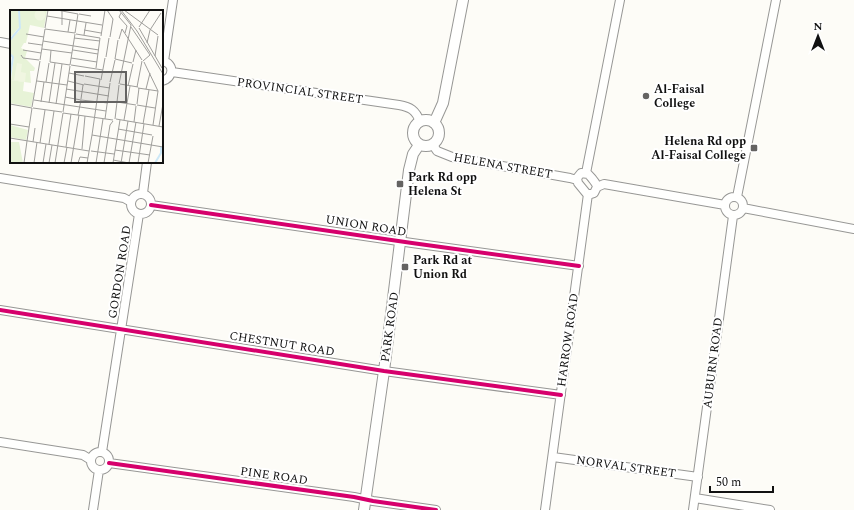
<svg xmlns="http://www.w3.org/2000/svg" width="854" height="510" viewBox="0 0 854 510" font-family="Spectral,serif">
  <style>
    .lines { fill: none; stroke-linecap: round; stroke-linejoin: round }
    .minor-casing { stroke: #979795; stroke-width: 10 }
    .tertiary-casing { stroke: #979795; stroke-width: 12 }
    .minor { stroke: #fffffe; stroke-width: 8 }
    .tertiary { stroke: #fffffe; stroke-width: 10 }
    .cycleway-casing { stroke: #fff; stroke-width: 6 }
    .cycleway { stroke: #d6006c; stroke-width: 4 }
    .poi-dot { fill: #646362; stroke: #fff; stroke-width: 1.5 }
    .labels { text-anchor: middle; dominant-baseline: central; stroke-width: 4; stroke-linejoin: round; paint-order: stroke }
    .poi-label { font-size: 12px; font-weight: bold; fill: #111; stroke: #fff; text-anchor: start }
    .street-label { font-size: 12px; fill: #111; stroke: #fff }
    .inset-river { fill: none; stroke: #cde8f7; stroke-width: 2 }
    .inset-road { fill: none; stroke: #9f9e9b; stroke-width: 1 }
    .view { fill: #646362; fill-opacity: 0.15; stroke: #646362; stroke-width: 2 }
    .inset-edge { fill: none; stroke: #111; stroke-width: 2 }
  </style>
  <rect width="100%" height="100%" fill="#fdfcf7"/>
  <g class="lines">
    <!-- minor casing -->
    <g class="minor-casing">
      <path id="minor" d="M0 42 11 44
        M162 61C175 63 174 78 162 81
        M164 61 173 0
        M172 72 399 105C410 107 416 110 420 122
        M433 145 437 151 452 157 570 178 577 180
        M581 173 588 174C591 177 597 184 597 187L594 193 591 194H587L578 183 577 178Z
        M586 173 620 0
        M0 178 124 198 131 202
        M597 187 604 184 725 205
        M143 193 147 162
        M131 204a10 10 0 1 1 20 0a10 10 0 1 1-20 0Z
        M725 206a9 9 0 1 1 18 0a9 9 0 1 1-18 0Z
        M737 197 776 0
        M151 205 412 243 579 266
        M743 208 854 229
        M0 310 384 371 561 395
        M0 442 83 455 91 460
        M91 461a9 9 0 1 1 18 0a9 9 0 1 1-18 0Z
        M102 452 139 214
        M553 457 698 477
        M109 463 354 497 373 501 436 510
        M695 498 770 510
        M93 510 99 470
        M545 510 588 194
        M693 510 733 216"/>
    </g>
    <!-- tertiary casing -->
    <g class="tertiary-casing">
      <path id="tertiary" d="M413 133a13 13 0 1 1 26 0a13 13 0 1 1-26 0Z
        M434 123 443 103 463 0
        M364 510 384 371 409 170 413 154 419 145"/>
    </g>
    <!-- minor -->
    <use href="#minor" class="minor"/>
    <!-- tertiary -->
    <use href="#tertiary" class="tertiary"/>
    <!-- cycleway casing -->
    <g class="cycleway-casing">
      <path id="cycleway" d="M151 205 412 243 579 266
        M0 310 384 371 561 395
        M109 463 354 497 373 501 436 510"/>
    </g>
    <!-- cycleway -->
    <use href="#cycleway" class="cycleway"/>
  </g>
  <!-- markers -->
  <g class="poi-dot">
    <circle cx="646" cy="96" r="4"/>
    <rect x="750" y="144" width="8" height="8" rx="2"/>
    <rect x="396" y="180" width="8" height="8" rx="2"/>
    <rect x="401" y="263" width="8" height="8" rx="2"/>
  </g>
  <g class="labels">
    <!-- poi labels -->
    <g class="poi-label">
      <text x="654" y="89">Al-Faisal<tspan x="654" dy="14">College</tspan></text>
      <text x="746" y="141" text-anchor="end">Helena Rd opp<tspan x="746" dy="14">Al-Faisal College</tspan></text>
      <text x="408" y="177">Park Rd opp<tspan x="408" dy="14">Helena St</tspan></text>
      <text x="413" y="260">Park Rd at<tspan x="413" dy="14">Union Rd</tspan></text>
    </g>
    <!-- street labels -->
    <g class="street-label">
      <text transform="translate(300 91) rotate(8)">PROVINCIAL STREET</text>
      <text transform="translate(503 166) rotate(10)">HELENA STREET</text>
      <text transform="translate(366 226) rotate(9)">UNION ROAD</text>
      <text transform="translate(120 272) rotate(-81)">GORDON ROAD</text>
      <text transform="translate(390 327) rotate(-82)">PARK ROAD</text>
      <text transform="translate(568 340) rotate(-82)">HARROW ROAD</text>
      <text transform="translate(282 344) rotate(9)">CHESTNUT ROAD</text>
      <text transform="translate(713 363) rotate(-83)">AUBURN ROAD</text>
      <text transform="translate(626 467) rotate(8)">NORVAL STREET</text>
      <text transform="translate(274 476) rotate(8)">PINE ROAD</text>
    </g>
  </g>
  <!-- overview -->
  <g transform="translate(10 10)">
    <rect width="153" height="153" fill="#fdfcf7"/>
    <path d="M0 129 1 132H9L13 153H0Z" fill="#e7f3d7"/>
    <path d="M0 0H8L10 15 9 0H37L34 18 20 15 16 33H14L11 38 17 41 15 48 25 58 24 61H20L21 73 1 70 4 47 0 43V31L9 21 10 16 0 28ZM0 115 18 120 16 130 0 127Z" fill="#e7f3d7"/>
    <path d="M1 70 14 72 13 81 24 83 21 97 0 93Z" fill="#e7f3d7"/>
    <path d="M24.5 5a5.5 5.5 0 1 1 11 0a5.5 5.5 0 1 1-11 0ZM7 53 12 54 11 62 16 63 15 72 4 70Z" fill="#f0f6e1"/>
    <path class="inset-river" d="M0 30 10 18 9 0M0 44 3 47 0 67M145 153 151 143V137"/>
    <path class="inset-road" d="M47 0 68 4M97 0 103 9 100 27M109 0 121 15 109 74M111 0 127 21 153 64M114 0 148 25M111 3 109 7 117 16 115 23M69 4 81 6M37 6 92 15M52 15V1M121 17 140 45 133 51M129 17 140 0M35 18 38 0M129 18 152 58M35 19 65 23M74 20 91 23M58 22 60 10M65 23 68 4M16 24 34 27M66 24 90 28M74 25 76 13M91 26 95 0M64 28 90 31M109 29 112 19 132 50M33 31 89 40M18 33 32 35M137 33 140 20 151 3M32 39 62 43M13 40 31 43M63 40 88 44M11 45 13 48 29 50M145 46 148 26M96 47 99 28M61 48 87 52M105 49 108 30M105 49 122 53M30 50 35 19M40 52 60 55M40 52 41 40M123 52 126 40M134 52 148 81M60 55 65 24M61 55 93 60M86 58 90 28M59 63 74 66M75 66 90 69M91 70 95 48M27 71 57 75M58 71 74 75M36 72 39 53M100 72 105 50M74 74 100 78M110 74 128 77M118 76 123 54M127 77 132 51M128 78 148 81M56 79 99 86M136 79 140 63M55 87 71 90M71 89 73 75M24 90 96 101M71 90 98 93M31 92 34 72M107 92 126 95M39 93 45 53M0 94 22 98M46 94 52 54M127 94 129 78M127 95 145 98M22 97 30 51M23 98 52 102M53 102 60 56M53 103 103 110M68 105 71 90M95 109 100 73M105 109 109 75M106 109 153 117M114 110 120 76M124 112 126 96M0 114 19 117M133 114 139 80M143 115 148 81M149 116 153 94M108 119 142 125M82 125 90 69M0 128 79 141M17 131 22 98M23 132 25 118M30 133 35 100M39 134 44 101M56 137 61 104M72 139 75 106M105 140 140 145M81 141 104 144M103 150 119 153M14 153 17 131M24 153 27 132M33 153 36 134M39 153 42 135M45 153 53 103M54 153 57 137M61 153 69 105M68 153 70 147 78 148M77 153 82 125 153 137M86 153 93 109M94 153 100 115 103 111M103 153 110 110M111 153 118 111M119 153 126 112M128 153 134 114M138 153 143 126"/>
    <path class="view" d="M65 62H116V92H65Z"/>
    <rect width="153" height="153" class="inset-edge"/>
  </g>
  <!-- north arrow -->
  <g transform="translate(818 36)" stroke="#ffffff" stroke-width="3" paint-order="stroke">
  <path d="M0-3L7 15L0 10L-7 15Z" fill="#111111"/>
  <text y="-6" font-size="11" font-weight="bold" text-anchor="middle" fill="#111111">N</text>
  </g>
  <!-- scale -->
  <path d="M710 486v6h63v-6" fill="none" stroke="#111111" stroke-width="2"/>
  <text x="716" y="486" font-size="12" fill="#111111" stroke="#ffffff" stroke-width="3" paint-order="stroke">50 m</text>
</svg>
